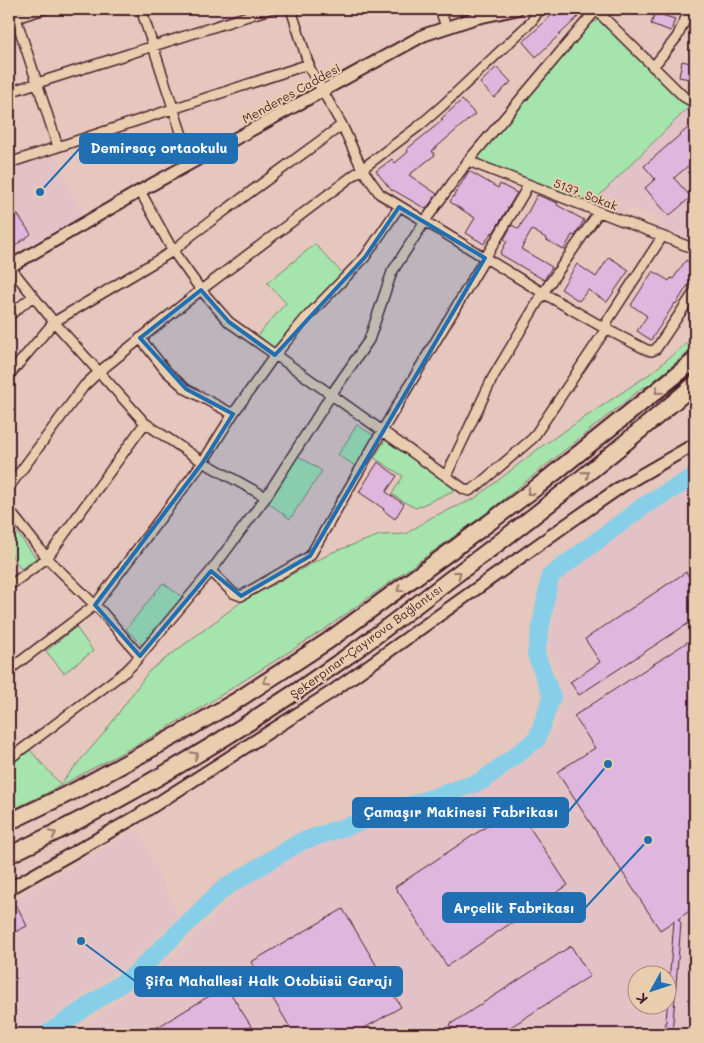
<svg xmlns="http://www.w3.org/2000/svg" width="704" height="1043" viewBox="0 0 704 1043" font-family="Mali,sans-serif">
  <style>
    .built { fill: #e3c2c7; fill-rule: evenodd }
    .green { fill: #a5e4ad; stroke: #78826c }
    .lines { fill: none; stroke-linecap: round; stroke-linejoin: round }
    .river { stroke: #87cfe8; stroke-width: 18 }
    .building { fill: #dfb6dd; stroke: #4a1f2b }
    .street-casing { stroke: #4a1f2b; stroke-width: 12 }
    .secondary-casing { stroke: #4a1f2b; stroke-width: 15 }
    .highway-casing { stroke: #4a1f2b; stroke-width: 19 }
    .street { stroke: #e8ceaf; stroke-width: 9 }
    .secondary { stroke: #e8ceaf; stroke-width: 11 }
    .highway { stroke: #e8ceaf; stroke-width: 15 }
    .oneway { stroke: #99766d }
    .marked { fill: #1f6fb2; fill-opacity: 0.2; stroke: #1f6fb2; stroke-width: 4; stroke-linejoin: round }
    .labels { text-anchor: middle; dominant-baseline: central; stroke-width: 4; stroke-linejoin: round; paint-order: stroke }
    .street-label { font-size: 12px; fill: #4a1f2b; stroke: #e8ceaf }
    .leader { fill: none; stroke: #1f6fb2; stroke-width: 2 }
    .callout-dot { fill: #1f6fb2; stroke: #e8ceaf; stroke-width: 2 }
    .callout { fill: #1f6fb2; stroke: #1f6fb2; stroke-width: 2 }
    .callout-label { font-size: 14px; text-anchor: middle; font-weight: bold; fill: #fff }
  </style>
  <rect width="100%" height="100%" fill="#e5c7bd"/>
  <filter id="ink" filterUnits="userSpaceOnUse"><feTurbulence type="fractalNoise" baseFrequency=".02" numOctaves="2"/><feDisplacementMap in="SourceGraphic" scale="10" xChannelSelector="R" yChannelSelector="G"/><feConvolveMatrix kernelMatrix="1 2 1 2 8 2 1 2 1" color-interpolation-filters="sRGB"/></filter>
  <g filter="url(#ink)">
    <!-- built -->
    <path class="built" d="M689 107 695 110V245L655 229 658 218 628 207 619 216 590 205Z
      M55 154 82 216 9 256V168Z
      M695 485V1034H74L158 971 247 883 326 835 458 797 502 778 539 750 555 733 561 711 558 671 548 653 559 579 664 502ZM636 976H666V1006H636Z
      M138 829 179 918 128 963 34 1031H9V903Z"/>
    <!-- green -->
    <path class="green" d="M599 20 689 107 590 205 481 163 479 156 592 23Z
      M315 244 342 273 305 311 273 348 258 335 286 303 267 283Z
      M695 336V351L692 349 648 386 642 388 488 512 325 629 199 709 153 736 47 793 9 811V766L30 750 60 784 104 733 149 671 241 602 333 552 380 535 406 534 432 517 474 499 542 446 651 373Z
      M357 425 376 437 357 467 338 455Z
      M385 440 457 489 416 508 404 502 392 494 403 476 374 458Z
      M295 454 322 471 290 519 266 501Z
      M9 522 36 558 21 569 9 552Z
      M163 583 182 597 143 644H141L126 629Z
      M76 627 93 651 64 673 46 651Z"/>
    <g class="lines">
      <!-- river -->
      <path class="river" d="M47 1034 135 974 223 889 300 842 482 781 537 739 552 697 536 654 550 576 645 505 695 476"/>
    </g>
    <!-- building -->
    <path class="building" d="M570 9 578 17 536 57 523 42 554 13 556 15 559 12 560 14 563 11 565 14Z
      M655 13 675 19 671 31 651 24Z
      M682 61 695 64V80L679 77Z
      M497 67 511 82 494 98 480 83Z
      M462 100 475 114 432 151 435 155 409 175 437 194 426 209 393 190 392 191 376 171 392 159 395 163 408 152 407 149 443 120 441 119Z
      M689 127 695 134V164L690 168 688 166 674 178 691 197 669 216 645 188 655 179 644 166Z
      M469 171 498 188 500 184 517 193 493 233 492 232 484 244 466 233 475 218 450 202Z
      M537 195 555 202 558 203 557 205 584 220 575 236 572 235 564 250 545 239 546 238 532 230 521 249 552 267 544 280 500 254 507 241 504 239 512 225 519 229Z
      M9 202 31 234 12 248 9 244Z
      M609 257 629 270 607 302 588 290 579 301 561 289 577 264 596 277Z
      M686 260 695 266V274L676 304 675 303 651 340 637 331 647 316 631 305 653 271 669 281 671 278 673 279Z
      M378 462 397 476 386 492 404 504 395 519 383 510 384 509 359 492Z
      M686 572 695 586V619L579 695 570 682 600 662 585 639Z
      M695 637V907L678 919 681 923 672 1034H665L674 921 660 930 557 772 595 748 574 716Z
      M516 807 568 885 447 966 395 887Z
      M17 906 27 926 9 935V910Z
      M343 909 401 1007 354 1034H294L251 962Z
      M571 946 590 976 500 1034H455L449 1025Z
      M226 986 256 1034H146Z"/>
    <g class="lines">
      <!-- street casing -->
      <g class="street-casing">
        <path id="street" d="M13 9 58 147
          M141 9 191 163
          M291 9 310 69 342 125 362 169 380 194 543 293 606 329 647 350 652 351 656 349 695 291
          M440 9 446 27
          M595 9 684 97 695 103
          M9 20 45 9
          M653 67 677 37 690 9
          M9 92 270 9
          M468 161 695 249
          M9 163 309 64
          M140 191 173 251 201 290 229 322 464 489 469 491 477 486 533 438 606 329 608 320 662 237
          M9 266 54 322 145 423 203 462 266 497
          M9 316 33 296
          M140 338 166 371 186 389 233 414
          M9 375 54 322 173 251 193 234 342 125
          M446 476 493 377 543 293 599 212
          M9 487 84 386 100 371 201 290 419 126 442 106 531 22 540 9
          M9 510 47 558 102 612 140 656
          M211 571 233 593 241 596 300 562 310 556 382 431 524 193 528 185
          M9 586 47 558 145 423
          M9 670 95 605 203 462 233 414 275 355 305 319 365 257 399 207
          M9 759 126 671 133 664 211 571 266 497 331 395 369 340 392 272 425 221 468 161 596 10"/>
      </g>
      <!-- secondary casing -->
      <g class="secondary-casing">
        <path id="secondary" d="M9 267 140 191 424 35 475 18 517 9
          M9 889 136 817 330 693 563 527 622 486 695 444"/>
      </g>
      <!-- highway casing -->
      <g class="highway-casing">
        <path id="highway" d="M9 822 76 790 188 729 236 701 328 641 455 548 537 487 695 360
          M9 855C126 800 239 733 345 658 380 633 415 606 449 580 533 518 616 452 695 384"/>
      </g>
      <!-- street -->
      <use href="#street" class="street"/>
      <!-- secondary -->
      <use href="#secondary" class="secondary"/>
      <!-- highway -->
      <use href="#highway" class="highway"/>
    </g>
    <!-- one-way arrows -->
    <defs><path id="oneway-chevron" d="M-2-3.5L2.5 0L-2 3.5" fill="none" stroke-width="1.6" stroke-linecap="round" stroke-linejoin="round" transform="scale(1.25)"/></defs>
    <g class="oneway">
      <use href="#oneway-chevron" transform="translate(658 391) rotate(141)"/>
      <use href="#oneway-chevron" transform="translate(586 474) rotate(-39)"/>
      <use href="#oneway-chevron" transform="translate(530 492) rotate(143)"/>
      <use href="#oneway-chevron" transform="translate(458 574) rotate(-37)"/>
      <use href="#oneway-chevron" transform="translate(400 589) rotate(144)"/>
      <use href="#oneway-chevron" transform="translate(266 681) rotate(148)"/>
      <use href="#oneway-chevron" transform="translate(195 755) rotate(-31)"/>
      <use href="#oneway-chevron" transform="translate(53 834) rotate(-27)"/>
    </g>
  </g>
  <!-- marked area -->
  <path class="marked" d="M399 207 485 258 310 556 241 596 211 571 140 656 95 605 203 462 233 414 186 389 140 338 201 290 229 322 275 355 365 257Z"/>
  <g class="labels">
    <!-- street labels -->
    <g class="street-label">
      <text transform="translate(291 93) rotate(-29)">Menderes Caddesi</text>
      <text transform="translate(586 194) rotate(21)">5137. Sokak</text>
      <text transform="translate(366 641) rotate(-36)">Şekerpınar-Çayırova Bağlantısı</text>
    </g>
  </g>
  <!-- callouts -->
  <path class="leader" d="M40 192L80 148M608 764L568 812M648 840L585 908M81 941L135 981"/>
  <g class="callout-dot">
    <circle cx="40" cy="192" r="5"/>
    <circle cx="608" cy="764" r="5"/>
    <circle cx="648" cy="840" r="5"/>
    <circle cx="81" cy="941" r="5"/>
  </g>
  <g class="callout">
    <rect x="80" y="134" width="157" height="29" rx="5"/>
    <rect x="353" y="798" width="215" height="29" rx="5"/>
    <rect x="443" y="893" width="142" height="29" rx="5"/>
    <rect x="135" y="967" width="267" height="29" rx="5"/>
  </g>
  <g class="callout-label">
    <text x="159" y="153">Demirsaç ortaokulu</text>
    <text x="461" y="817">Çamaşır Makinesi Fabrikası</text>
    <text x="514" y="913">Arçelik Fabrikası</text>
    <text x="269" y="986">Şifa Mahallesi Halk Otobüsü Garajı</text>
  </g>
  <!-- margin -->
  <rect width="704" height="1043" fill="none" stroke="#e8ceaf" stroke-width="30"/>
  <rect x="15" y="15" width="674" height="1013" fill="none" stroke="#4a1f2b" stroke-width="2" filter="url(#ink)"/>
  <!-- north arrow -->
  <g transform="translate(652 990) rotate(230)"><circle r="24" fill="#e8ceaf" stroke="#a9887a"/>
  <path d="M0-4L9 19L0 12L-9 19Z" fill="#1f6fb2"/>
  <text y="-8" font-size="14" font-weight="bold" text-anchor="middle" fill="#4a1f2b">K</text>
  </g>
</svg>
